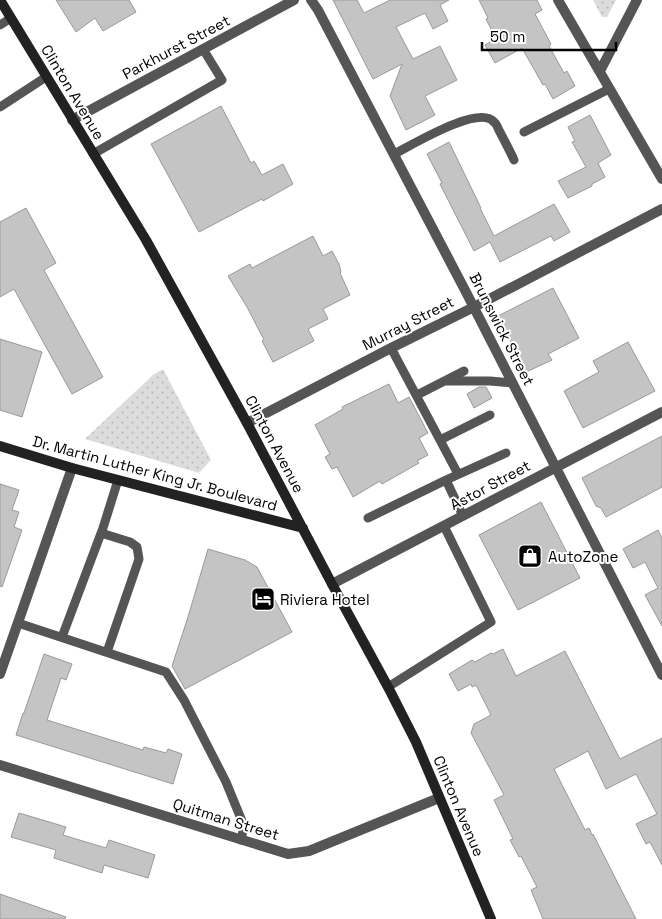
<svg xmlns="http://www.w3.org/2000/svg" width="662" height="919" viewBox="0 0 662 919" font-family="'Space Grotesk',sans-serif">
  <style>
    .park { fill: url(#park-dots) }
    .building { fill: #c4c4c4; stroke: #999 }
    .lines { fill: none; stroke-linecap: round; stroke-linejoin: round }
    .lane { stroke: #555; stroke-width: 9 }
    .street { stroke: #555; stroke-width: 10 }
    .secondary { stroke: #222; stroke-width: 10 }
    .labels { text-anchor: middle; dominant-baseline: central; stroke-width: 4; stroke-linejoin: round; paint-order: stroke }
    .street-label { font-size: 15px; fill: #000; stroke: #fff }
    .poi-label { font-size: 15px; fill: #000; stroke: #fff; text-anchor: start }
  </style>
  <defs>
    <pattern id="park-dots" width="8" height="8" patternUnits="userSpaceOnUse" patternTransform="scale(1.25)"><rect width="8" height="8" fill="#dcdcdc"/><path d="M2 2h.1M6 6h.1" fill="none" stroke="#bbb" stroke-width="1.8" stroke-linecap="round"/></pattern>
  </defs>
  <rect width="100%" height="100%" fill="#fff"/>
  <!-- park -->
  <path class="park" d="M593 0H616L607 17H602Z
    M163 369 211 460 199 473 85 439 153 375Z"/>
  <!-- building -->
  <path class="building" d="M56 0H129L136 12 103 31 95 18 76 32Z
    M333 0H357L364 13 390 0H449L440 5 448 21 433 29 425 13 396 27 413 59 440 46 457 80 425 96 435 115 406 130 390 96 402 64 373 79Z
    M479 0H537L542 10 535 14 551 44 549 46 564 73 567 71 575 86 553 99 545 84 543 85 522 48 495 63 485 45 496 39 486 19 488 18Z
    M221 106 251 163 254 161 262 175 283 164 293 184 263 201 262 199 199 232 151 144Z
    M590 115 611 155 598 163 605 177 592 184V186L568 198 558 181 586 167 572 142 575 141 568 127Z
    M449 142 481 208H480L494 236 554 204 570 232 554 241 551 236 500 262 490 242 474 251 440 184 442 183 427 154Z
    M26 208 56 263 44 270 103 377 72 394 14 289 0 297V222Z
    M313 236 323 256 332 251 339 264 341 272 340 273 350 295 323 309 328 319 308 329 314 341 273 362 262 341 264 340 247 307 228 276 250 264 252 268Z
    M553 288 579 338 548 354 552 360 526 372 498 316Z
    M0 339 42 352 22 417 0 410Z
    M628 342 655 391 583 428 564 391 599 372 593 361Z
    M389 384 398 403 409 397 428 433 419 438 428 455 417 461 419 463 382 484 380 481 353 497 337 467 332 469 325 457 330 454 315 425 343 409 342 407Z
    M479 387H486L492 398 474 408 467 394Z
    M662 436V487L606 517 601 508 596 506 582 478Z
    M0 484 19 490 12 510 19 512 14 527 22 530 2 587 0 586Z
    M541 502 580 578 518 610 479 535Z
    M658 530 662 538V626L645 595 658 588 645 562 633 568 623 549Z
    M208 549 245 560 257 567 292 632 185 689 172 666 188 617Z
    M503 649 516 676 565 651 620 759 662 738V865L650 842 646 844 636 824 657 814 636 774 606 789 588 751 554 769 585 830 589 828 592 835 593 834 636 919H543L531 890 537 887 521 856 519 857 510 840 513 839 494 800 504 795 471 733 474 724 491 715 476 685 472 687 471 684 458 691 449 674 472 660 475 662 491 653 493 654Z
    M44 654 72 664 66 680 61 678 47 720 143 750 144 747 166 753 168 749 182 754 173 784 16 735 23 713H24Z
    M19 813 66 827 63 835 106 848 109 840 155 855 148 878 104 865 102 873 54 858 56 850 11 837Z
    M0 894 66 917 65 919H0Z"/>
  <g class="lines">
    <!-- lane -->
    <path class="lane" d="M0 25 11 18
      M0 107 46 77
      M524 132 609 89
      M93 154 222 80 203 49
      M394 154C412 145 479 104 494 122 497 124 498 129 500 132 505 142 510 151 514 160
      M391 348 458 474
      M445 381H490L512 383
      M417 395 464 371
      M440 440 490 415
      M463 516 446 480 506 453
      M368 518 446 480
      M101 533 130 542 137 547 139 559 107 652
      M18 623 166 672 184 700 226 782 244 826 241 840
      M62 637 103 528 118 480
      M388 687 491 622 444 526"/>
    <!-- street -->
    <path class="street" d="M311 0 318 10 467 294 662 675
      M558 0 662 179
      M600 71 637 0
      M72 120 294 0
      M247 423 391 348 474 307 662 209
      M332 584 662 412
      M0 674 72 468
      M0 765 288 854 309 851 439 798"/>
    <!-- secondary -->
    <path class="secondary" d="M0 0 146 240 247 423 332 584 388 687 416 742 491 919
      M0 446 72 468 303 528"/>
  </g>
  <!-- icons -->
  <defs>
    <g id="shop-square" transform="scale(1.25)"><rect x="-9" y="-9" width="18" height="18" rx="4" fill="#000" stroke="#fff"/><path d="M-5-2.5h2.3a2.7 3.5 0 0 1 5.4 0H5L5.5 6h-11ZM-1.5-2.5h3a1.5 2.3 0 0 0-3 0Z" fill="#fff"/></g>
    <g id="hotel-square" transform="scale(1.25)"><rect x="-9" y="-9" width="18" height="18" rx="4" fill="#000" stroke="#fff"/><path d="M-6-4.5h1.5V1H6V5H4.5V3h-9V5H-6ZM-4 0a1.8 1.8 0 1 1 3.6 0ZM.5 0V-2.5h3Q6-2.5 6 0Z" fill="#fff"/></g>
  </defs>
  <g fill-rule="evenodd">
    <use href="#shop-square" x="530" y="556"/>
    <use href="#hotel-square" x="263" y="599"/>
  </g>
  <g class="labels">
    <!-- street labels -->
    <g class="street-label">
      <text transform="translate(176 47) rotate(-28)">Parkhurst Street</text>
      <text transform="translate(73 92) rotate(59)">Clinton Avenue</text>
      <text transform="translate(408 323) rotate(-27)">Murray Street</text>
      <text transform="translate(502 329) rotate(63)">Brunswick Street</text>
      <text transform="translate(275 444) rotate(62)">Clinton Avenue</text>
      <text transform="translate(155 473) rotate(15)">Dr. Martin Luther King Jr. Boulevard</text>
      <text transform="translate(490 485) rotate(-28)">Astor Street</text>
      <text transform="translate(459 806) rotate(67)">Clinton Avenue</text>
      <text transform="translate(226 819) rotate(17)">Quitman Street</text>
    </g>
    <!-- poi labels -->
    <g class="poi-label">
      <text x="548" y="556">AutoZone</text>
      <text x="280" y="599">Riviera Hotel</text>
    </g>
  </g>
  <!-- scale -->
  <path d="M482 42v8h134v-8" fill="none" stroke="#000000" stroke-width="2.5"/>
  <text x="490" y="42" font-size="15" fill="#000000" stroke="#ffffff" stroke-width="4" paint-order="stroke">50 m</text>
</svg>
